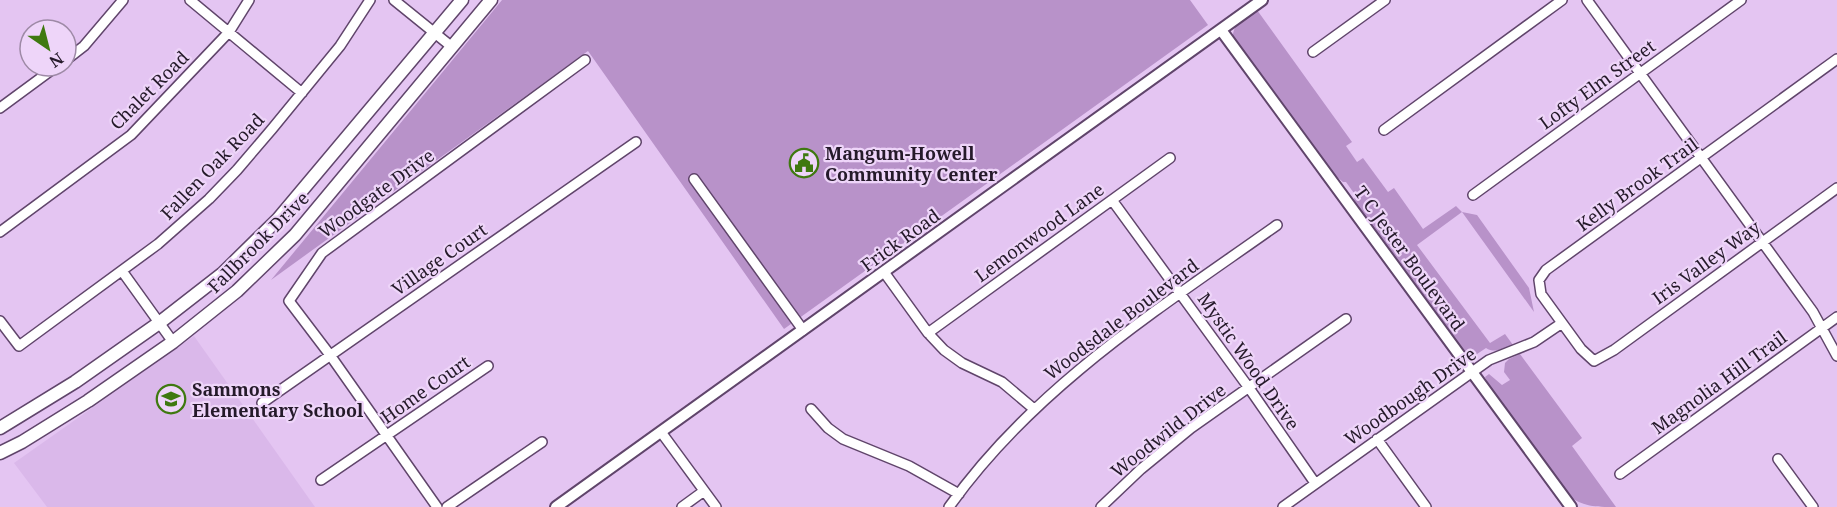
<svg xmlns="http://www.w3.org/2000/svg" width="1837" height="507" viewBox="0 0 1837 507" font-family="'Noto Serif',serif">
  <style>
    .built { fill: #dab8ea }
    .green { fill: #b892c9 }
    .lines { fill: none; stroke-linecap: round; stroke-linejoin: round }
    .minor-casing { stroke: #60456b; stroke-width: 12 }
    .tertiary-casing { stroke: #60456b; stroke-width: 14 }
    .secondary-casing { stroke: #60456b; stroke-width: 15 }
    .minor { stroke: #fff; stroke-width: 9 }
    .tertiary { stroke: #fff; stroke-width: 10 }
    .secondary { stroke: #fff; stroke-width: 12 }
    .labels { text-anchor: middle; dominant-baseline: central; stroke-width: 4.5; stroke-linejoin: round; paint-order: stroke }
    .street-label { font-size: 18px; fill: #251a2a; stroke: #eed5f9 }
    .poi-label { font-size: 18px; font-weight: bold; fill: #251a2a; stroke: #eed5f9; text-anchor: start }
  </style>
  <rect width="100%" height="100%" fill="#e4c5f2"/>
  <!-- built -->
  <path class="built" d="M194 336 315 507H47L14 463Z"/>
  <!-- green -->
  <path class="green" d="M502 0H1190L1208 25 784 329 588 51 271 280Z
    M1257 10 1352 142 1346 146 1357 162 1363 158 1388 192 1394 188 1423 229 1456 206 1462 212 1477 215 1529 288 1534 312 1462 212 1417 245 1490 343 1505 334 1513 345C1503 348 1495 354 1486 348L1471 358 1462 352 1361 214 1354 199 1356 196 1346 182H1343L1332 173 1233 38C1232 24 1246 17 1257 10Z
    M1520 354 1582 438 1572 446 1616 507C1594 507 1584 507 1567 495L1491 390 1485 377 1489 374 1502 385 1510 380 1504 372 1505 363 1509 359Z"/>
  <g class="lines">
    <!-- minor casing -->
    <g class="minor-casing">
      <path id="minor" d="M190 0 302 93
        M394 0 452 47
        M1587 0 1813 312 1837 356
        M1313 52 1385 0
        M1837 59 1546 270 1539 280 1541 294 1581 349 1594 361 1614 350 1837 188
        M66 60 84 46 123 0
        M0 108 57 66
        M1384 130 1562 0
        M694 179 803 330
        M1473 195 1741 0
        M1112 200 1249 388 1315 483
        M0 232 131 135 229 32 249 0
        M122 271 173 342
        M884 272 928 333 944 350 962 363 1002 382 1034 409
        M0 321 19 346 158 244 209 199 237 170 272 129 340 46 370 0
        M928 333 1170 158
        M262 403 636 142
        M811 409 828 428 843 439 909 466 959 494
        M661 432 716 507
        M1377 439 1426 507
        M1778 459 1813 507
        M1620 474 1837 317
        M321 480 488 366
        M437 507 330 355 289 301 322 253 585 60
        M447 507 542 442
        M682 507 704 491
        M949 507C1034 387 1160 308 1277 225
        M1101 507 1141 469 1191 428 1346 319
        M1283 507 1489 360 1534 342 1562 323"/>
    </g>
    <!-- tertiary casing -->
    <g class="tertiary-casing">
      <path id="tertiary" d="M1221 30 1571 507
        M556 507 1262 0"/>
    </g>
    <!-- secondary casing -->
    <g class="secondary-casing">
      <path id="secondary" d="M0 428 75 382 159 323 222 274 278 219 462 0
        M0 453 22 442 88 401 173 342 237 291 295 235 491 0"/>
    </g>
    <!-- minor -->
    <use href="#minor" class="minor"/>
    <!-- tertiary -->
    <use href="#tertiary" class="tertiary"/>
    <!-- secondary -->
    <use href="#secondary" class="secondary"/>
  </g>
  <!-- icons -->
  <defs>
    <g id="civic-ring" transform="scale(1.5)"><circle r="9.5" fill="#eed5f9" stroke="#3f7910" stroke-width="1.5"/><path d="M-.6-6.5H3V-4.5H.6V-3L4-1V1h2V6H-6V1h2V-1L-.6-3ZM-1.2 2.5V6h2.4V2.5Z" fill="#3f7910"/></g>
    <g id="school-ring" transform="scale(1.5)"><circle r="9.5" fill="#eed5f9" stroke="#3f7910" stroke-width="1.5"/><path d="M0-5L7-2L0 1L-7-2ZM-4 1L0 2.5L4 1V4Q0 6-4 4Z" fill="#3f7910"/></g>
  </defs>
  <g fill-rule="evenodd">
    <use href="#civic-ring" x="804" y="163"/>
    <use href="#school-ring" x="171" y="399"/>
  </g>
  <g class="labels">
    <!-- street labels -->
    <g class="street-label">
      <text transform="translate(1597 84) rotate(-36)">Lofty Elm Street</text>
      <text transform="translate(149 90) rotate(-45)">Chalet Road</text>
      <text transform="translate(212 166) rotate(-46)">Fallen Oak Road</text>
      <text transform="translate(1637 184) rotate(-36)">Kelly Brook Trail</text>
      <text transform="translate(376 193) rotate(-36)">Woodgate Drive</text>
      <text transform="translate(1039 232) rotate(-36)">Lemonwood Lane</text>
      <text transform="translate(900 240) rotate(-36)">Frick Road</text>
      <text transform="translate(258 242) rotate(-45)">Fallbrook Drive</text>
      <text transform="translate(1410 258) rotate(54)">T C Jester Boulevard</text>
      <text transform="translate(439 259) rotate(-35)">Village Court</text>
      <text transform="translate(1706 262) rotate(-36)">Iris Valley Way</text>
      <text transform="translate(1121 319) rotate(-37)">Woodsdale Boulevard</text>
      <text transform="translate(1249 361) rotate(55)">Mystic Wood Drive</text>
      <text transform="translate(1719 382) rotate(-36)">Magnolia Hill Trail</text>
      <text transform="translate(425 389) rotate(-35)">Home Court</text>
      <text transform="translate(1410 396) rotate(-35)">Woodbough Drive</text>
      <text transform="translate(1168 430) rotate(-38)">Woodwild Drive</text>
    </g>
    <!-- poi labels -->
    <g class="poi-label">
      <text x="825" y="153">Mangum-Howell<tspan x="825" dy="21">Community Center</tspan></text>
      <text x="192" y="389">Sammons<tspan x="192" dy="21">Elementary School</tspan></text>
    </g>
  </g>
  <!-- north arrow -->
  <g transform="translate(48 48) rotate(145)"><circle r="28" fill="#eed5f9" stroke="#9e8aa6" stroke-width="1.5"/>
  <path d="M0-4.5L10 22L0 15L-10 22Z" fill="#3f7910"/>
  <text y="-9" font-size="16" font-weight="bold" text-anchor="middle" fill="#251a2a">N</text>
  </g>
</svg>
